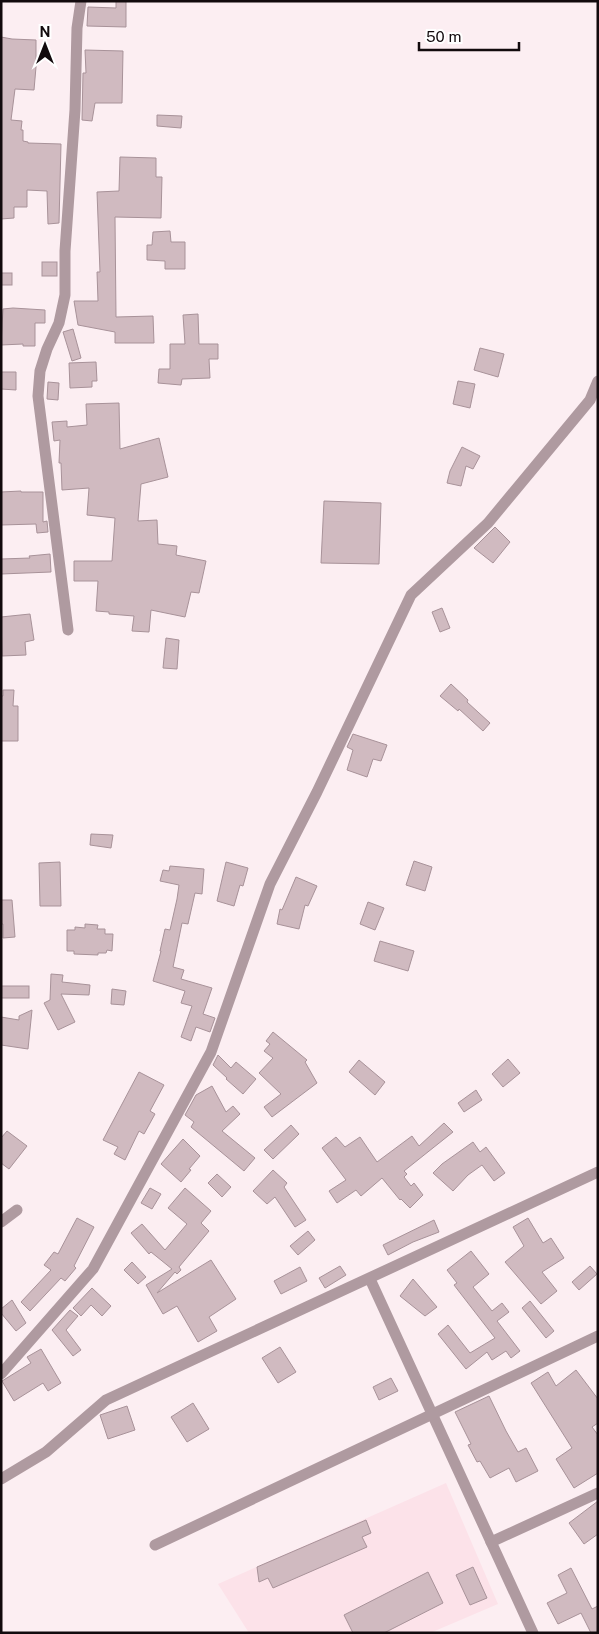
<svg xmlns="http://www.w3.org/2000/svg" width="599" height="1634" viewBox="0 0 599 1634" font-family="'Public Sans',sans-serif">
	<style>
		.built { fill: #fce2e9 }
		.building { fill: #d0bac0; stroke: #a89299 }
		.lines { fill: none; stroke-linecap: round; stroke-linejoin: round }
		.minor { stroke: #af9aa0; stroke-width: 11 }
	</style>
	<rect width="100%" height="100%" fill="#fceef2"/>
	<polygon class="built" points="446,1483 498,1604 430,1633 249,1633 218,1584"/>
	<g class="building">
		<polygon points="116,1 126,1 126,27 87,26 88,7 116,8"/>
		<polygon points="1,37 12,39 36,40 36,67 34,90 15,89 11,120 22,121 21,130 23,130 23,141 28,142 28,143 61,144 59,223 48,224 47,191 27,190 27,207 14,207 14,218 1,219"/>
		<polygon points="85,50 123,51 122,103 95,103 92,121 82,120 83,73 86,73"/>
		<polygon points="157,115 182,116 181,128 157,126"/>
		<polygon points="120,157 156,158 156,177 162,177 161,218 115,217 116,317 153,316 154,343 115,343 115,332 78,325 74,301 98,301 97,272 100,272 97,192 119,191"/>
		<polygon points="170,231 171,242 185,242 185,269 165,269 165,261 147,260 147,245 152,245 153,232"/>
		<rect x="42" y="262" width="15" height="14"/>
		<rect x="1" y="273" width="11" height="12"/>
		<polygon points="13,308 45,310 45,323 35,323 35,346 23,346 23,344 1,345 3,309"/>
		<polygon points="198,314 199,344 218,344 218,359 209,359 210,378 182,379 181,385 158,383 159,369 170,369 170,344 185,344 183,315"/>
		<polygon points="73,329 81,358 72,361 63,332"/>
		<polygon points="480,348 504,354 498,377 474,370"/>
		<polygon points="96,362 97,381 92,381 92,387 70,388 69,363"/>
		<polygon points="1,372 16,372 16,390 1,389"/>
		<polygon points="458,381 475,384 470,408 453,404"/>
		<polygon points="48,382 59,383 58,400 47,399"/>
		<polygon points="119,403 120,449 159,438 168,477 141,484 138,521 157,520 158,544 177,546 176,555 206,561 199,593 191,592 185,617 151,610 149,632 132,631 134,616 109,614 109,612 96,611 98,581 74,581 74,561 112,561 115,518 87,515 89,488 62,490 61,463 59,463 60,440 54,441 52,422 67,421 67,427 87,425 86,404"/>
		<polygon points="462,447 480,456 473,469 466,466 461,486 447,483 450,471"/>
		<polygon points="21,491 21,492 43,492 43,522 47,521 48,532 37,533 36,524 1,525 1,492"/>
		<polygon points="324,501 381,503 379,564 321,563"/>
		<polygon points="495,527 510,542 493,563 474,548"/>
		<polygon points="50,554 51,572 1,574 1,559 30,558 29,556"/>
		<polygon points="442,608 450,628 440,632 432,612"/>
		<polygon points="30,614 34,640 25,642 26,655 2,656 1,617"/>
		<polygon points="166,638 179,640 177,669 163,668"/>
		<polygon points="451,684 468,700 467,702 490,723 483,731 459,709 458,711 440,696"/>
		<polygon points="3,690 14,690 13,706 18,706 18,741 1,741 1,696 3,696"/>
		<polygon points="353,734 387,745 381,761 373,759 367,777 347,770 353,750 347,747"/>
		<polygon points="91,834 113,835 111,848 90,845"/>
		<polygon points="414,861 432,867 425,891 406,885"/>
		<polygon points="60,862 61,906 40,906 39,863"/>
		<polygon points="226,862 248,868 243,886 240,885 234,906 217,901"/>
		<polygon points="170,866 204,869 202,894 195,893 188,924 182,923 173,967 184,970 181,979 212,988 203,1014 215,1018 210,1032 196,1027 191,1041 181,1037 192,1006 181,1003 185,991 153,981 161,951 160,951 165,929 170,930 177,899 179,885 160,881 163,870 169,871"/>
		<polygon points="296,877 317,886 308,906 305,905 299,929 277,924 280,909 282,910"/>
		<polygon points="1,900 12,900 15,937 3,938 3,924 1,924"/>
		<polygon points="368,902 384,908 375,930 360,924"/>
		<polygon points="85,924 98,925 97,929 105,929 105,934 113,934 112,951 107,950 106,953 98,953 98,955 74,954 74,951 67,951 67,930 75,930 75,927 85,928"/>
		<polygon points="380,941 414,951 408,971 374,961"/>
		<polygon points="51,974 63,975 62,982 90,985 89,995 61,994 75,1022 58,1030 44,1003 50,1000"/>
		<rect x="1" y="986" width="28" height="12"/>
		<polygon points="112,989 126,991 124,1005 111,1004"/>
		<polygon points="32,1010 28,1049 1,1045 1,1017 19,1020 19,1016"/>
		<polygon points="273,1032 307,1060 305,1062 317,1083 272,1117 264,1107 281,1094 259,1073 273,1058 264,1051 270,1044 266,1041"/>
		<polygon points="218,1055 231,1068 236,1062 256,1079 243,1094 226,1079 227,1078 213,1065"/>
		<polygon points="508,1059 520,1073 503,1087 492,1074"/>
		<polygon points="359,1060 385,1082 375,1095 349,1072"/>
		<polygon points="139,1072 164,1085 150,1111 155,1114 144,1134 139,1131 125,1160 114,1154 118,1147 103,1140"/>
		<polygon points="212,1086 226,1112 233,1106 240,1114 222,1131 255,1158 244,1171 191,1127 194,1122 185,1115 196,1095"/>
		<polygon points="476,1090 482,1100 464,1112 458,1103"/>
		<polygon points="444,1123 453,1132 404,1171 407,1174 404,1177 411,1186 414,1183 423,1195 410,1208 401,1199 400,1200 382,1178 361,1196 356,1190 337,1203 329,1191 346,1180 322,1148 336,1137 345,1147 360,1137 377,1162 412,1136 419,1146"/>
		<polygon points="291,1125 299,1134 273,1159 264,1150"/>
		<polygon points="7,1131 27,1146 9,1169 1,1163 1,1138"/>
		<polygon points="183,1139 200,1156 189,1169 191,1170 181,1182 161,1164"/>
		<polygon points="473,1142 480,1152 486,1147 505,1173 494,1181 482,1165 468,1175 453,1191 433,1173 442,1164"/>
		<polygon points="273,1170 287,1183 284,1187 306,1220 295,1227 275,1197 267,1204 253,1191"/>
		<polygon points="217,1174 231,1187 222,1197 208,1183"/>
		<polygon points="150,1188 161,1194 152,1209 141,1203"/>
		<polygon points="185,1188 211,1211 201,1223 209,1231 179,1267 181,1270 177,1274 175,1272 157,1293 211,1260 236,1299 209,1317 217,1331 198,1342 177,1306 163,1314 146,1285 172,1269 151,1252 149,1254 131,1233 142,1224 165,1250 187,1224 168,1208"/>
		<polygon points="77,1218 94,1227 74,1266 76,1268 65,1281 61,1278 30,1311 21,1302 51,1270 44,1265 54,1252 58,1254"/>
		<polygon points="528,1218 543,1243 551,1238 564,1258 542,1272 557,1291 541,1304 505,1262 524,1246 513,1227"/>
		<polygon points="434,1220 439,1232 413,1242 388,1255 383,1245"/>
		<polygon points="308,1231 315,1240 298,1255 290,1246"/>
		<polygon points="471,1251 489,1274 473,1287 492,1311 502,1303 509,1312 497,1321 520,1351 511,1358 506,1351 492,1360 487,1352 466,1369 438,1334 448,1325 470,1353 495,1338 454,1285 457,1283 447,1270"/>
		<polygon points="132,1262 146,1277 138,1284 124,1270"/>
		<polygon points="340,1266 346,1275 325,1288 319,1278"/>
		<polygon points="590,1266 597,1274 579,1290 572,1282"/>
		<polygon points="300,1267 307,1281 281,1294 274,1281"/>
		<polygon points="413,1279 437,1307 425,1316 400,1296"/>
		<polygon points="92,1288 111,1306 102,1316 91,1305 81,1316 73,1308"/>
		<polygon points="12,1300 26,1323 16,1331 1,1313 1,1309"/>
		<polygon points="530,1301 554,1331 546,1338 522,1308"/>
		<polygon points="70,1310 78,1316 66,1330 81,1350 73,1356 52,1330"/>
		<polygon points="280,1347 296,1372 278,1383 262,1358"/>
		<polygon points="41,1349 61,1383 48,1391 43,1383 14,1401 2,1381 31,1363 27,1357"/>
		<polygon points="576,1370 598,1399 598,1423 592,1427 598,1435 598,1473 574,1488 556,1459 572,1448 531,1383 548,1372 556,1386"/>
		<polygon points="391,1378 398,1391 379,1400 373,1387"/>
		<polygon points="489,1396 506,1431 518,1452 526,1448 538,1471 516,1482 509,1468 490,1478 480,1461 477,1462 468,1445 471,1444 455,1412"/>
		<polygon points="193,1403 209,1429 187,1442 171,1417"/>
		<polygon points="127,1406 135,1430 108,1439 100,1415"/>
		<polygon points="598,1501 598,1534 584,1544 569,1523"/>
		<polygon points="366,1520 371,1533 362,1537 367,1547 273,1588 268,1578 259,1582 257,1567"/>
		<polygon points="473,1567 487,1598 470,1605 456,1575"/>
		<polygon points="571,1568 592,1609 598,1606 598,1633 591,1633 581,1613 558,1624 547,1603 567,1593 558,1575"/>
		<polygon points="428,1572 443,1603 384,1633 353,1633 344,1615"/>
	</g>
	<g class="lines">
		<g class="minor">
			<polyline points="68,630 38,396 40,371 47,349 59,323 65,295 65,251 75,110 77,28 81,1"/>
			<polyline points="1,1222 17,1210"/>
			<polyline points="370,1279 533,1633"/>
			<polyline points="1,1374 93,1269 211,1052 270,884 317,792 411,595 488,523 590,400 598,381"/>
			<polyline points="1,1479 46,1452 106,1400 598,1172"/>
			<polyline points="491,1542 598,1493"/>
			<polyline points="155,1545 598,1336"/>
		</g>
	</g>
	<rect width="599" height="1634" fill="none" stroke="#120a0d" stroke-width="5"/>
	<g transform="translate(45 45)" stroke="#ffffff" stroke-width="4" paint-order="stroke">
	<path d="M0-4L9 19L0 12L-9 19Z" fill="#120a0d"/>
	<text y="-8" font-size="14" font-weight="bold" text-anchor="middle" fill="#120a0d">N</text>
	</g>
	<path d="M419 42v8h100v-8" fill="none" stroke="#120a0d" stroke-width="2.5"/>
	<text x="426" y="42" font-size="15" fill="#120a0d" stroke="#ffffff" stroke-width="4" paint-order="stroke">50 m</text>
</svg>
